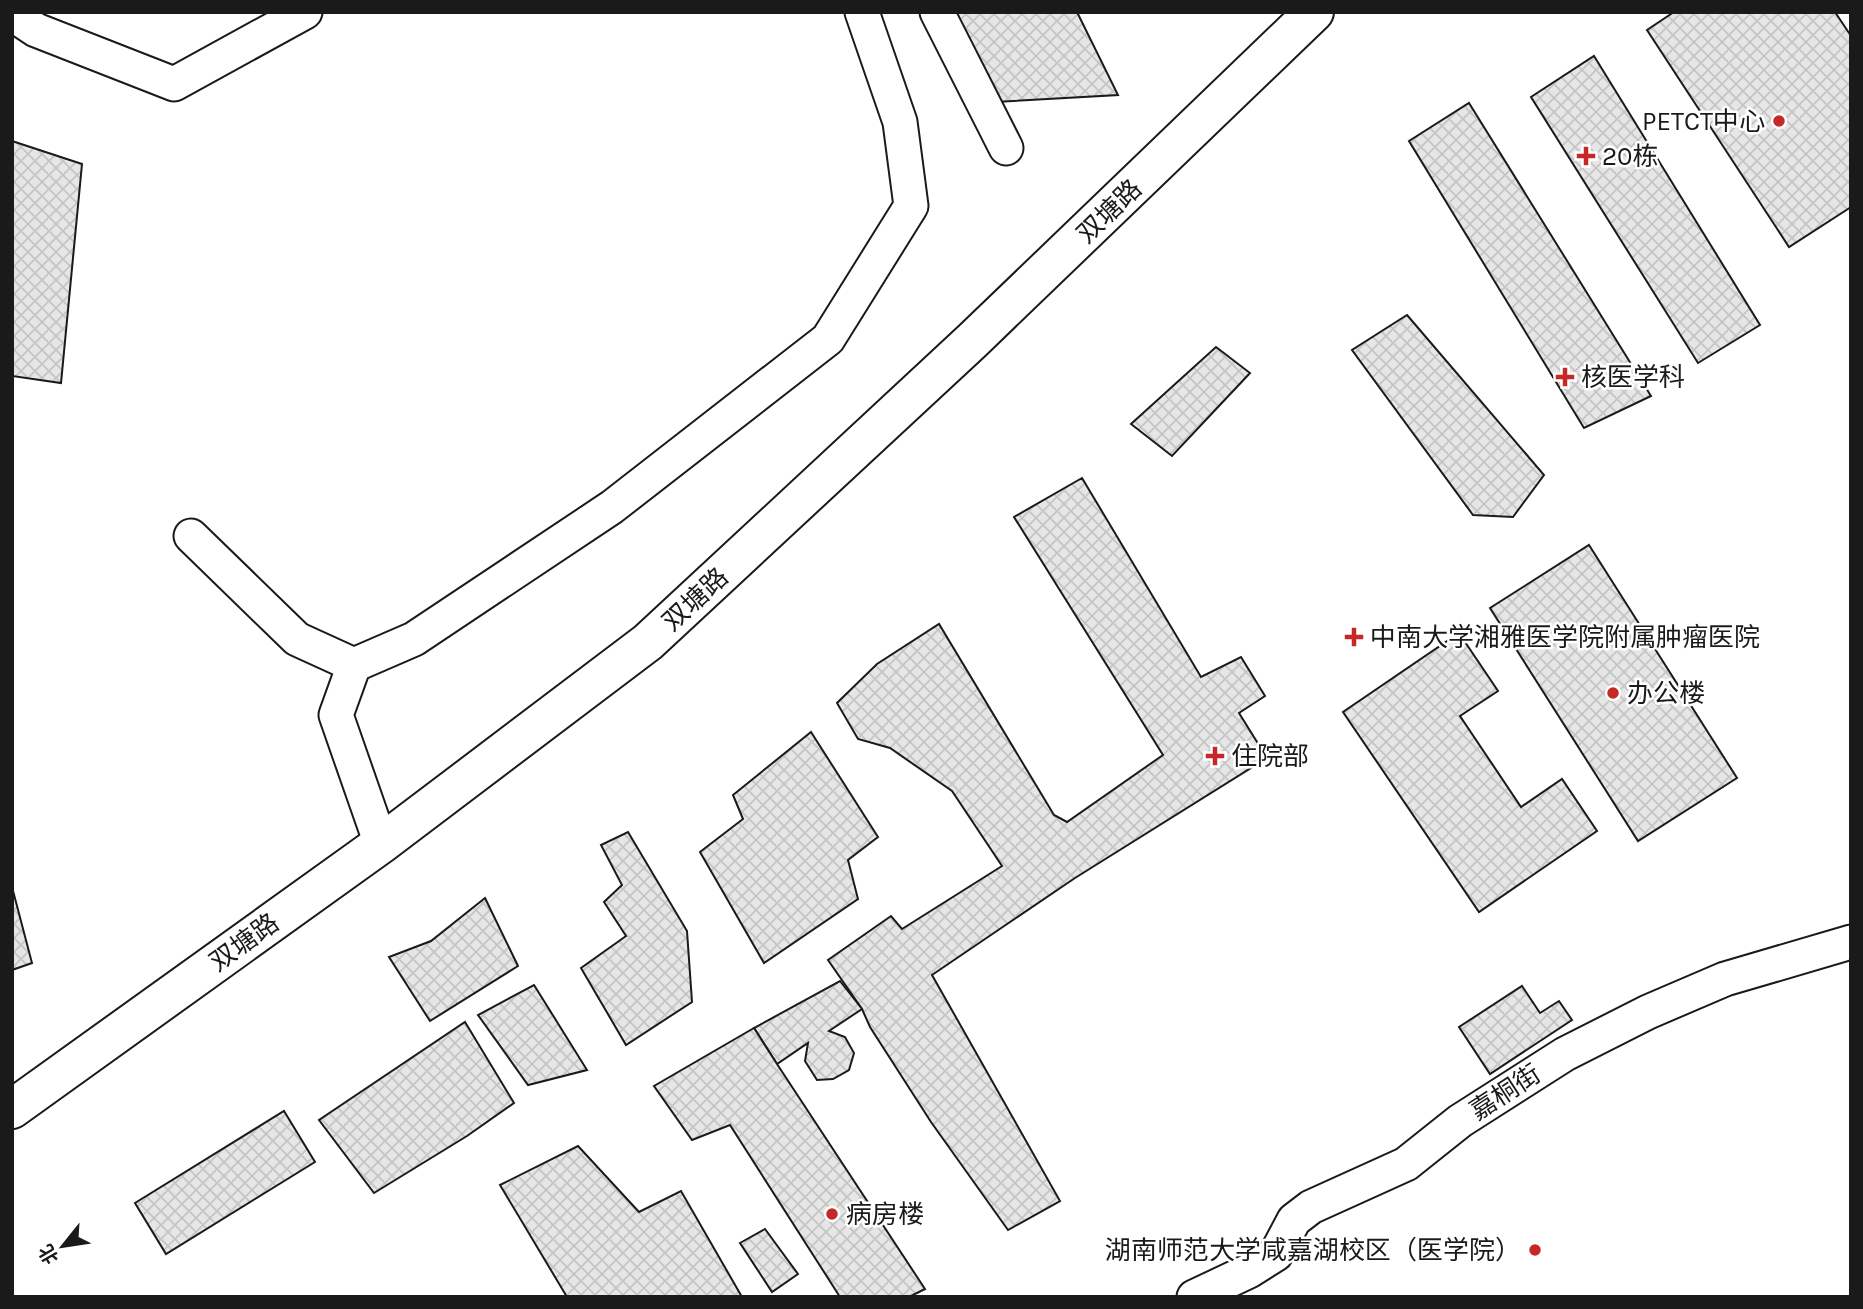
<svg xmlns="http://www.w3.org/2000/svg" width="1863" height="1309" viewBox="0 0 1863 1309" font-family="Karla,'Noto Sans SC',sans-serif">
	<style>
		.building { fill: url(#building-cross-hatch); stroke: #1a1a1a; stroke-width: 2 }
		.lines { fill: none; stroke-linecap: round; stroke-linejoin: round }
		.street-casing { stroke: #1a1a1a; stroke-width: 37 }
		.secondary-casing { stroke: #1a1a1a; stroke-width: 42 }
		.street { stroke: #fff; stroke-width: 33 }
		.secondary { stroke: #fff; stroke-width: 38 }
		.poi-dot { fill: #c62828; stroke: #fff; stroke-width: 2.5 }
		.labels { text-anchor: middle; stroke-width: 5; stroke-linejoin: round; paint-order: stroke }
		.poi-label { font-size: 26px; fill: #1a1a1a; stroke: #fff; text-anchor: start }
		.street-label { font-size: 26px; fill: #1a1a1a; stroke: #fff }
	</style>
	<defs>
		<pattern id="building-cross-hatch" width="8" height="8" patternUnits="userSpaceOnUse" patternTransform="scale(1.75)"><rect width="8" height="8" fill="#e6e6e6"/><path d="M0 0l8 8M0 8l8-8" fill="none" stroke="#c5c5c5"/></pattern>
	</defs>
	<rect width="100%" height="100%" fill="#fff"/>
	<g class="building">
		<polygon points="947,12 1077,12 1118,95 995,102"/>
		<polygon points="1674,12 1835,12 1851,36 1851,207 1789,247 1647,30"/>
		<polygon points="1594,56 1760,325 1698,363 1531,97"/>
		<polygon points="1469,103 1651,396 1584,428 1409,141"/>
		<polygon points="12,141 82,164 61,383 12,376"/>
		<polygon points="1407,315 1544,475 1513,517 1473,515 1352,350"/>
		<polygon points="1216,347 1250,373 1172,456 1131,424"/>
		<polygon points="1082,478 1201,677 1241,657 1265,696 1239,713 1267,758 1075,878 932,975 1060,1201 1008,1230 931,1122 870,1027 862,1009 828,960 891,916 902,929 1002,866 952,791 890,748 858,739 837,703 877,664 939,624 1054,815 1067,822 1163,755 1014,517"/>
		<polygon points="1589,545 1737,778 1638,841 1490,608"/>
		<polygon points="1459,633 1498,691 1460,716 1521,807 1562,779 1597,831 1479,912 1343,712"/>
		<polygon points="811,732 878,837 848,860 858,899 764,963 700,852 743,819 733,795"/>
		<polygon points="628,832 687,931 692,1002 626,1045 581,968 626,936 604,902 622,885 601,845"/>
		<polygon points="12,887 32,963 12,970"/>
		<polygon points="485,898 518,966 430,1021 389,957 431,941"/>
		<polygon points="840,981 862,1009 829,1031 845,1037 854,1053 849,1070 833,1079 817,1080 805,1061 808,1043 777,1064 754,1028"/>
		<polygon points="534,985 587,1070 528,1085 478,1015"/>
		<polygon points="1522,986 1540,1013 1559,1001 1572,1020 1490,1074 1459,1027"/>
		<polygon points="465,1022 514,1103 467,1136 374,1193 319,1120"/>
		<polygon points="754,1028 777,1064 925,1289 909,1297 840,1297 730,1125 692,1140 654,1086"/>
		<polygon points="284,1111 315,1162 166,1254 135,1203"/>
		<polygon points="578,1146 639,1212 681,1191 742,1297 567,1297 500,1185"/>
		<polygon points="765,1229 798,1274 772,1292 740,1243"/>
	</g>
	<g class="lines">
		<g class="street-casing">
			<g id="street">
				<polyline points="937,12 1006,148"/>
				<polyline points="12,14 36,30 174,84 305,12"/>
				<polyline points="191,536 297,639 354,665"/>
				<polyline points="381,844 336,715 354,665 414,639 612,507 828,339 911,206 900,122 862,12"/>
				<polyline points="1194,1297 1249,1271 1276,1254 1294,1220 1311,1207 1406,1164 1460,1121 1565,1054 1648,1012 1725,979 1851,942"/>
			</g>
		</g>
		<g class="secondary-casing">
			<polyline id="secondary" points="12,1109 381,844 648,642 972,341 1314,12"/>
		</g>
		<use href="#street" class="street"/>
		<use href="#secondary" class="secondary"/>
	</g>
	<g class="poi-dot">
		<circle cx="1779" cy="121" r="7"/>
		<path d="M1582.5 145.5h7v7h7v7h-7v7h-7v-7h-7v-7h7z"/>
		<path d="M1561.5 366.5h7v7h7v7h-7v7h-7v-7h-7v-7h7z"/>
		<path d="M1350.5 626.5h7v7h7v7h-7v7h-7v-7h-7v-7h7z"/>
		<circle cx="1613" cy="693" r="7"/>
		<path d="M1211.5 745.5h7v7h7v7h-7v7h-7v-7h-7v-7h7z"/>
		<circle cx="832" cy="1214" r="7"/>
		<circle cx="1535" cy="1250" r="7"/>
	</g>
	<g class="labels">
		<g class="poi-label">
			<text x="1765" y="130" text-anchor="end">PETCT中心</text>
			<text x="1602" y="165">20栋</text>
			<text x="1581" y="386">核医学科</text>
			<text x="1370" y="646">中南大学湘雅医学院附属肿瘤医院</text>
			<text x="1627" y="702">办公楼</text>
			<text x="1231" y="765">住院部</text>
			<text x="846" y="1223">病房楼</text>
			<text x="1521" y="1259" text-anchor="end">湖南师范大学咸嘉湖校区（医学院）</text>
		</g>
		<g class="street-label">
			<text transform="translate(1109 211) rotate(-44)" y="9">双塘路</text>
			<text transform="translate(695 599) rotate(-43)" y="9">双塘路</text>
			<text transform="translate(244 942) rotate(-36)" y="9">双塘路</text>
			<text transform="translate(1505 1092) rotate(-33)" y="9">嘉桐街</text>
		</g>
	</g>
	<rect width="1863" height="1309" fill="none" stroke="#1a1a1a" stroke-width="28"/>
	<g transform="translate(63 1246) rotate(240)" stroke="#ffffff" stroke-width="5" paint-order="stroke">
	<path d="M0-5L12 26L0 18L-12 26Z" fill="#1a1a1a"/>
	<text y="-10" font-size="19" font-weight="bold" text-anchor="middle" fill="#1a1a1a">北</text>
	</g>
</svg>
